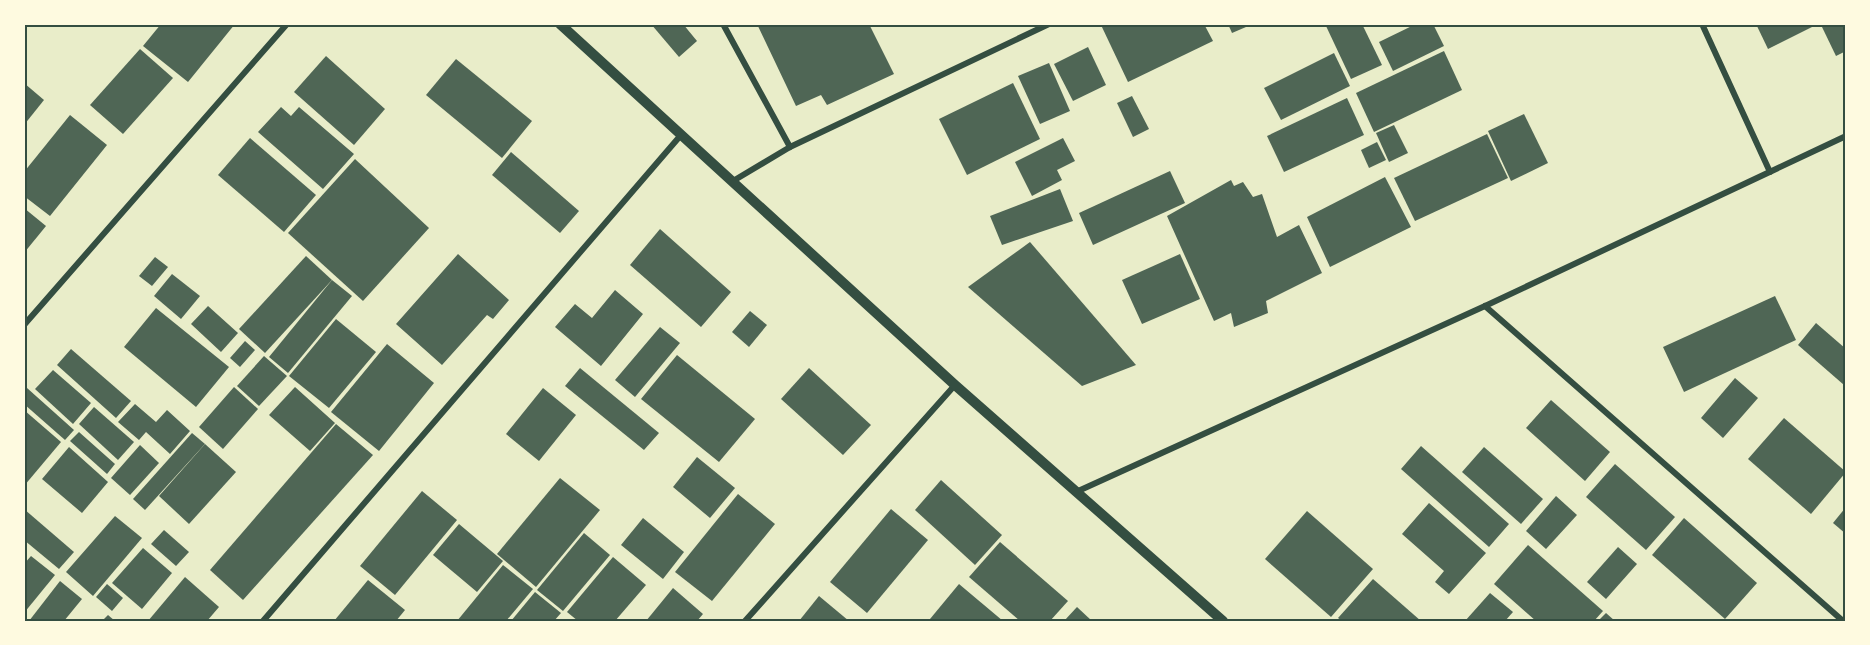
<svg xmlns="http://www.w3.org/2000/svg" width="1870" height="645" viewBox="0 0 1870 645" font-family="'Titillium Web',sans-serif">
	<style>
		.building { fill: #4f6655 }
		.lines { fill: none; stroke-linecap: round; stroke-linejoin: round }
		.minor { stroke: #344e41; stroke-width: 6 }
		.tertiary { stroke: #344e41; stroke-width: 10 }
		.neatline { fill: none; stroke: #344e41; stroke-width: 2 }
	</style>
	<rect width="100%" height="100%" fill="#e9edc9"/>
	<g class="building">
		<polygon points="161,24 235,24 188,82 143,46"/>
		<polygon points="651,24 683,24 697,41 679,57"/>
		<polygon points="757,24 832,24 834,27 841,24 869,24 894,74 827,105 821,95 796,106"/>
		<polygon points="1204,24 1213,41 1128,82 1101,25"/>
		<polygon points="1228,24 1253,24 1232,33"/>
		<polygon points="1330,24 1362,24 1382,65 1351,79 1326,26"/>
		<polygon points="1416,24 1433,24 1444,46 1393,71 1379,42"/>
		<polygon points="1756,24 1818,24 1768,49"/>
		<polygon points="1828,24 1846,24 1846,51 1836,56 1822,27"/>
		<polygon points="1088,47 1106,85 1073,101 1054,64"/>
		<polygon points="140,49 173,78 123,134 90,105"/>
		<polygon points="1444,51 1462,90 1374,132 1356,93"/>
		<polygon points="1334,53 1350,86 1281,120 1264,88"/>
		<polygon points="326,56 385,109 354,145 294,92"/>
		<polygon points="456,59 532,121 502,158 426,95"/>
		<polygon points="1049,63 1070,111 1040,124 1018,76"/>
		<polygon points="24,83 44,100 24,125"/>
		<polygon points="1013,83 1040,139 967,175 939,119"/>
		<polygon points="1132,96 1149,129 1133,137 1117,103"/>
		<polygon points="1347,98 1364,135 1284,172 1267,136"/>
		<polygon points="281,107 291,116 299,107 354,154 323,189 258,132"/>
		<polygon points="1524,114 1548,163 1511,181 1488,131"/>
		<polygon points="70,115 107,145 50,216 24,196 24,172"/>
		<polygon points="1394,125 1408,153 1389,162 1376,133"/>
		<polygon points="1487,134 1508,178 1415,221 1394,178"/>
		<polygon points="250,138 316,195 284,232 218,175"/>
		<polygon points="1063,138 1075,161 1057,170 1062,180 1032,196 1015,162"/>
		<polygon points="1377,142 1386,160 1369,168 1361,150"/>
		<polygon points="511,152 579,211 560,233 492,175"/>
		<polygon points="355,159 429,228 363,301 288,233"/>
		<polygon points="1170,171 1185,203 1093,245 1079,213"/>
		<polygon points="1385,177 1411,227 1330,267 1307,217"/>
		<polygon points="1231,180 1234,186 1243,182 1253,197 1262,194 1277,237 1299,225 1322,273 1266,301 1268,313 1234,327 1231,313 1214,321 1167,216"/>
		<polygon points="1060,189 1073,221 1002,245 990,216"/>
		<polygon points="24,208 46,226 24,253"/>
		<polygon points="660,229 731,292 701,327 630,265"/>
		<polygon points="1030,242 1136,365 1082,386 968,287"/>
		<polygon points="458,254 509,300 493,319 487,315 442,365 396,324"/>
		<polygon points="1180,254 1200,299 1142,324 1122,280"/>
		<polygon points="306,256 332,280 265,353 239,329"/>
		<polygon points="155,257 168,267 152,286 139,276"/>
		<polygon points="172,274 200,296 181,319 154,296"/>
		<polygon points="332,280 352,296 288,373 269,357"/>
		<polygon points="615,290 643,314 601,366 555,327 575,304 592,318"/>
		<polygon points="1775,296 1796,340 1684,392 1663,347"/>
		<polygon points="208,306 238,333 221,352 191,324"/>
		<polygon points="156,308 229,367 196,407 124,347"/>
		<polygon points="750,311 767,325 749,347 732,332"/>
		<polygon points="336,319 376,352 329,408 289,376"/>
		<polygon points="1816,323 1846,349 1844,385 1798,345"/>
		<polygon points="660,327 680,343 635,397 615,380"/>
		<polygon points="245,341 255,350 240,367 230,358"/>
		<polygon points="387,344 434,383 379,451 331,412"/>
		<polygon points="71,349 131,401 116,418 57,365"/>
		<polygon points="677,355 755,419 719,462 641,399"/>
		<polygon points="264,356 287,376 259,406 237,386"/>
		<polygon points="580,368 659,433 644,450 565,386"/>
		<polygon points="809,368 871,425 843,455 781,399"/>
		<polygon points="53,370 91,403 73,424 35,389"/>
		<polygon points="1735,378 1758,398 1723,438 1701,418"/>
		<polygon points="234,387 258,409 223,449 199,427"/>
		<polygon points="295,387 335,423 310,451 269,415"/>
		<polygon points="27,388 74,430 65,440 24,404"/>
		<polygon points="543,388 576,415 539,461 506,434"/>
		<polygon points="1551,400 1610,452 1585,481 1526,428"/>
		<polygon points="135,404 156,422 167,410 190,431 170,454 146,432 139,440 118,422"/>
		<polygon points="94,407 134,442 118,460 79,424"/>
		<polygon points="24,410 61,442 24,486"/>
		<polygon points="1784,418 1846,472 1811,514 1748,459"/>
		<polygon points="336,424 373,455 243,600 210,570"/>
		<polygon points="79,432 115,464 107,474 70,441"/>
		<polygon points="192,433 205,444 145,510 133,499"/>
		<polygon points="205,444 236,472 189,524 159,496"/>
		<polygon points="140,445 159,463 130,495 111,478"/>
		<polygon points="1421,446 1509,524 1489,547 1401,469"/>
		<polygon points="69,447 108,482 82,513 42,479"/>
		<polygon points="1484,447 1543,499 1521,524 1462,472"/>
		<polygon points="697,457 735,488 710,518 673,487"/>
		<polygon points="1615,464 1675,517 1646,550 1586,497"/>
		<polygon points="560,478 600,510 536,587 497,554"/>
		<polygon points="941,480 1002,535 975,565 915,510"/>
		<polygon points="422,491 457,520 395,595 360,566"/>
		<polygon points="738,494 775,524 712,601 675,572"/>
		<polygon points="1556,496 1577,515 1546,549 1526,531"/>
		<polygon points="1429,503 1486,553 1449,594 1435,582 1444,571 1402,534"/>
		<polygon points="1846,507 1846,534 1833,523"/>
		<polygon points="24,509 74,552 59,569 24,540"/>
		<polygon points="891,509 928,540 867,613 830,582"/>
		<polygon points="1307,511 1373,569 1331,617 1265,559"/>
		<polygon points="115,516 142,538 93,596 66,572"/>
		<polygon points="643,518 684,552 663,579 621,545"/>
		<polygon points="1684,518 1757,583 1725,619 1652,555"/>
		<polygon points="459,524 503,561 477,592 433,555"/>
		<polygon points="164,530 189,552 176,566 151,544"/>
		<polygon points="584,533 610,555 563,611 537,590"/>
		<polygon points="1000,542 1068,601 1050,621 1020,621 969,577"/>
		<polygon points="1528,545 1603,611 1594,621 1536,621 1494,584"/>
		<polygon points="1618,547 1637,564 1606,599 1587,582"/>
		<polygon points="143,548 172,573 142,609 112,583"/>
		<polygon points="31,556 55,575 24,613 24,564"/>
		<polygon points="613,557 646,585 615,621 578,621 567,612"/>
		<polygon points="503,565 533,589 506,621 457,621"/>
		<polygon points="185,577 219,607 207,621 148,621"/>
		<polygon points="1373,579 1421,621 1342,621 1338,618"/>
		<polygon points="368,580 405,610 396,621 334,621"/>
		<polygon points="60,581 82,599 64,621 29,621"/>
		<polygon points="107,584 123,598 112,611 96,597"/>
		<polygon points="959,584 1003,621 933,621 930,619"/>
		<polygon points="673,588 703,614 697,621 646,621"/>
		<polygon points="535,592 561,613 554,621 511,621"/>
		<polygon points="1490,593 1513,612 1505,621 1465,621"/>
		<polygon points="819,596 849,621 799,621"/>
		<polygon points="1077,607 1092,621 1064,621"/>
		<polygon points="1606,613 1615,621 1598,621"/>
		<polygon points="108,615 115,621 102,621"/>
	</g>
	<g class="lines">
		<g class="minor">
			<polyline points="723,24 790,147"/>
			<polyline points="1702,24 1770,172"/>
			<polyline points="733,181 790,147 1049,24"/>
			<polyline points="1485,306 1843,621"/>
			<polyline points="24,325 287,24"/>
			<polyline points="1076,492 1485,306 1846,136"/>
			<polyline points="263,621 681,135"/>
			<polyline points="745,621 955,385"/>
		</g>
		<polyline class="tertiary" points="560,24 955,385 1223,621"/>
	</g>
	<rect width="1870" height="645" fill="none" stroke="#fefae0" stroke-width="51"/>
	<rect x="26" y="26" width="1818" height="594" class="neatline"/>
</svg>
